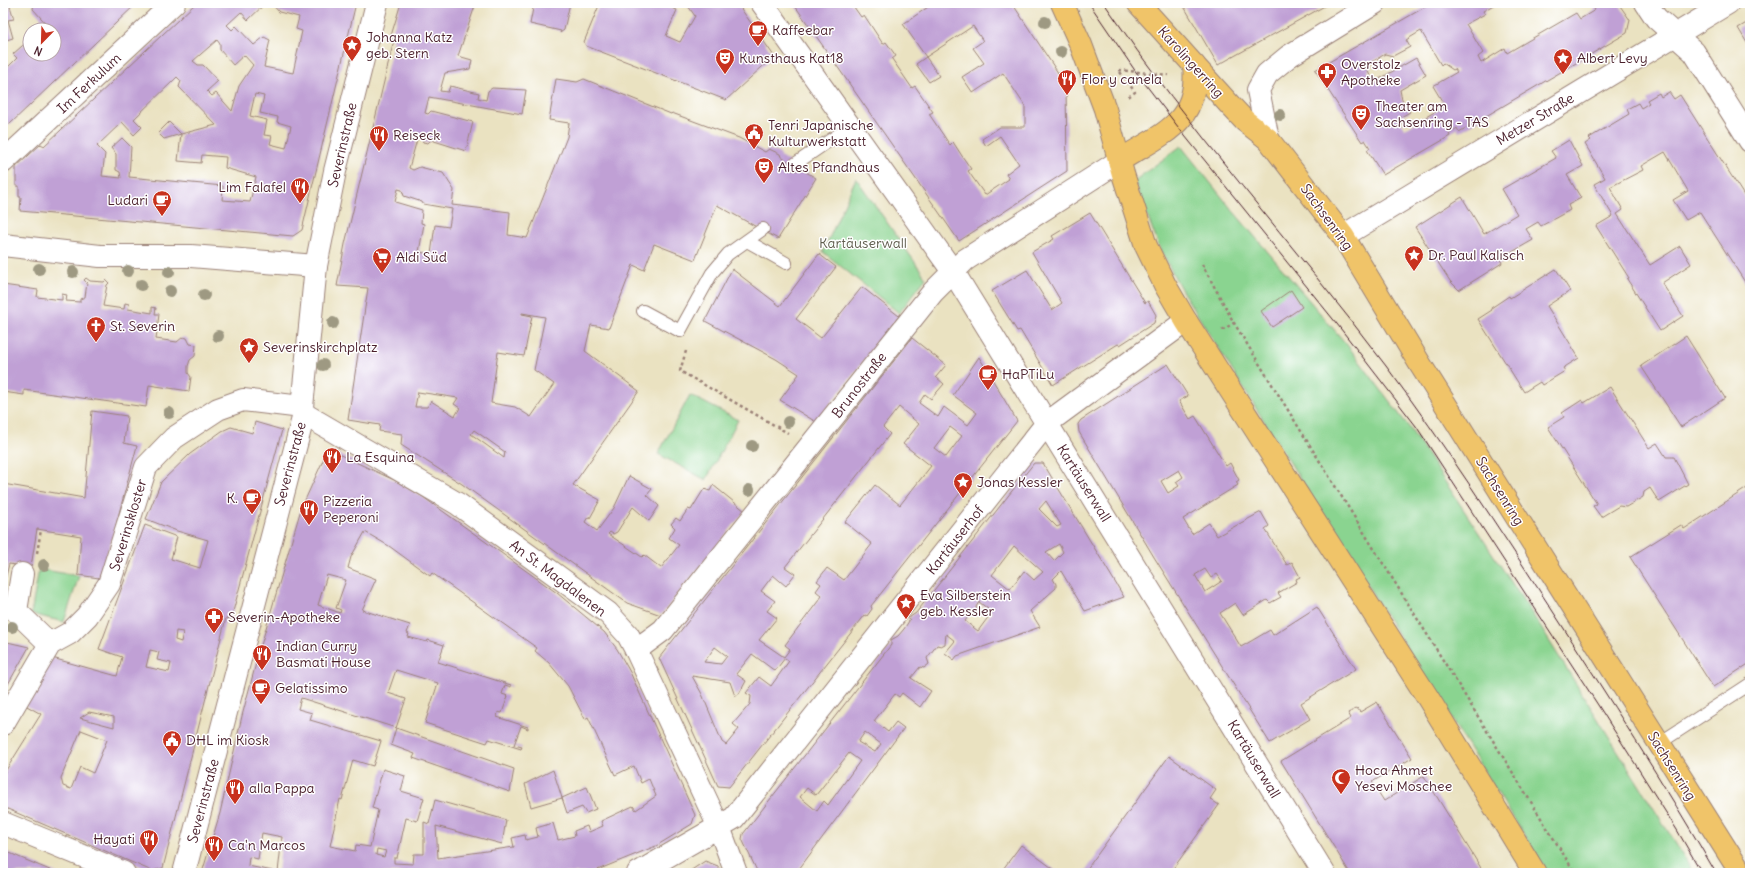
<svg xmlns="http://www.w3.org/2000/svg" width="1753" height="876" viewBox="0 0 1753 876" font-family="Delius,sans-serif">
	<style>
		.green { fill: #8ad490; stroke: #6a7a5e }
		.building { fill: #c0a0d5; fill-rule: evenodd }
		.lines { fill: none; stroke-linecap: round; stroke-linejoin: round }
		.lane-casing { stroke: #9a8076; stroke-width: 14 }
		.street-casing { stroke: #9a8076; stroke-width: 24 }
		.primary-casing { stroke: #9a8076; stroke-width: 24 }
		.path { stroke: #9a8076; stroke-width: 2.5; stroke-dasharray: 3 3; stroke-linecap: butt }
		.lane { stroke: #fff; stroke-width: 12 }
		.street { stroke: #fff; stroke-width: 22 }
		.primary { stroke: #f0c469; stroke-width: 22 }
		.tram { stroke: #4a1f2b; stroke-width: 1 }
		.tree { fill: #9e9982 }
		.labels { text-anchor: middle; stroke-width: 3; stroke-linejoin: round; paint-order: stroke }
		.poi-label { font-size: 14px; fill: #4a1f2b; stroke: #fff; text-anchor: start }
		.street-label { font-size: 14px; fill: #4a1f2b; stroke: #fff }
		.park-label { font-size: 14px; fill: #605e4e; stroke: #fff }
	</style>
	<rect width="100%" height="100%" fill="#fff"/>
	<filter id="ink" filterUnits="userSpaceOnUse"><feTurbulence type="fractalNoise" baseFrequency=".025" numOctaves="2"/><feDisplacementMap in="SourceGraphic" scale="8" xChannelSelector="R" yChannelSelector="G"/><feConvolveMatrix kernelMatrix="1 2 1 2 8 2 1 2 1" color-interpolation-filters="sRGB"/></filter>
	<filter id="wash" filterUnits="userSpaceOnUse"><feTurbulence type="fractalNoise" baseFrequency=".012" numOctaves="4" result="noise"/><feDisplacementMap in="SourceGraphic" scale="16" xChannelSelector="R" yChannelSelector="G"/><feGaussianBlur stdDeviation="0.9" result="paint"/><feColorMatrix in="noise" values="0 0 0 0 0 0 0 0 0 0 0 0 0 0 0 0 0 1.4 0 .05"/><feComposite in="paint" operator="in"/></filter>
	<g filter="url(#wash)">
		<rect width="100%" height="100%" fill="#eae2c1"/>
		<g class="green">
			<polygon points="1181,146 1233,211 1348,346 1409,427 1533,615 1694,873 1548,873 1181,289 1160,249 1134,181"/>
			<polygon points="856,178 926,278 899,313 823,252"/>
			<polygon points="690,395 738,420 706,480 658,454"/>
			<polygon points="39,569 79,576 64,622 31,614"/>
		</g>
		<g id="blocks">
			<g class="building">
				<polygon points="3,3 9,3 14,19 8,20 13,38 3,41"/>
				<polygon points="34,3 137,3 10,124 3,122 3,70 4,71 17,58 13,54 30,39 30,54 54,54 54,30 48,30 50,28 33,9"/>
				<path d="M196,3H266L248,20L241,12L227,25L232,30L236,26L254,45L264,37L270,40L264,67L293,73L302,31L296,29L299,17L279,12L271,3H356L302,230L293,236L20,211L21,197H19V186H16V167L41,144L44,146ZM217,40L220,44V50L233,65L244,55L253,65L239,86L232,111L216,93L212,96L207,91L218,81L203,65H198L193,61ZM177,77L181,81L179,87L216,125L181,134L178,161L201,163L202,155L226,157L225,168L256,177L250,202L222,200L223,186L129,177L131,147L122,138L111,148L116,154V170L120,172L121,178L102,176L105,154L97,146L122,122L134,135L142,127L134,119ZM255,94L264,96L260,113L278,117L277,122L291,126L286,148L270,144L272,136L264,135L267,120L250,116Z"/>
				<path d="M401,3H476L458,56L472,60L470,69L445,73L440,91L448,92L450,86L479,93L478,98L486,100L488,91L492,88L526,90L522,114L429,97L425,113L428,114L431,111L473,122L466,151L431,140L428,143L423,142L421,137L418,136L409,168L413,170L420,167L443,173L454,190L452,205L510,212L508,235L527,238L567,137L569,123L549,120L556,79L577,82L584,79L671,114L672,113L739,138L765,152L769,149L780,154L781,157L816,178L778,239L717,205L695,260L654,244L644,270L633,265L609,328L591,325L585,351L639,391L573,485L600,500L590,518L588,517L585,522L597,531L614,508L629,476L652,489L647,495L659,506L649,521L633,507L617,532L613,534L610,532L608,534L642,557L644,555L661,568L679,545L669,538L675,528L671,524L676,518L680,521L688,509L691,510L704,489L710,491L713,485L745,511L661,615L627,603L462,484L401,445L402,434L379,431L380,425L348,420L368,288L337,286L345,244L394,40L390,39ZM398,189L402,190L404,196L422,202L423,204L452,209L449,227L435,225L431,254L419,252L424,224L421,223L422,210L395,202ZM522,313L545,317L534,370L554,384L531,417L515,407L491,403L498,352L524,356L532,316L522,314ZM418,392L458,398L454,404L460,408L455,416L431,401L427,407H415ZM474,430L505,452L504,458L471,434Z"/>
				<polygon points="534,3 570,3 564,30 560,33 561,31 530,24"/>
				<polygon points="600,3 661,3 677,10 666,36 680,42 695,16 686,3 737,3 774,56 726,100 586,46 584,42"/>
				<polygon points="793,3 851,3 861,17 864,15 883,44 886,42 896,56 892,59 912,88 915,86 933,112 929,114 950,145 953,142 962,156 971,169 968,171 985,195 1009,179 1006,174 1019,164 1000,136 986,146 982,139 1000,127 1025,127 1025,106 1003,73 973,93 962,77 984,63 973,48 983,41 973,26 926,57 939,76 929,82 916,64 926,57 903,24 934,3 1012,3 1066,85 1067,171 959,241"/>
				<polygon points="1182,3 1330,3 1218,65"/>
				<path d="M1432,3H1497L1483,11L1485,14L1466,24L1483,53L1478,57L1481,63L1505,48L1507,53L1576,13L1580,19L1595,10L1591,3H1618L1630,20L1627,33L1459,132L1457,128L1449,134L1450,136L1383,175L1367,150L1370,148L1365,140L1362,142L1315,70ZM1421,31L1441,65L1443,63L1453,70L1455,69L1457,72L1433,86L1445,106L1405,129L1399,118L1410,112L1402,100L1400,90L1426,75L1416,58L1374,82L1368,72L1372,62L1385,54L1393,56L1410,47L1406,40Z"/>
				<polygon points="1750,21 1750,48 1738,28"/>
				<polygon points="1669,92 1674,99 1680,95 1750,205 1750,290 1700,212 1686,220 1673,200 1688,191 1665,152 1641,166 1643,170 1610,187 1623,210 1617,214 1650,265 1680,246 1691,264 1662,283 1683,316 1660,331 1627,279 1629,278 1596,226 1613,216 1594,184 1605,178 1585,144 1591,140 1589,138 1629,114 1627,109 1638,103 1641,108 1649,103 1647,100 1659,93 1661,97"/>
				<polygon points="169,122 181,134 164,139 158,133"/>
				<polygon points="1569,140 1583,166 1567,175 1581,198 1568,205 1570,210 1541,226 1538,222 1526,229 1533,240 1500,259 1502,263 1459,290 1450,281 1415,227 1462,197 1484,234 1517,214 1502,189 1556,158 1551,151"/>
				<polygon points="1090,213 1145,303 1148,301 1156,315 1154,323 1120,345 1118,344 1053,385 1020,330 1017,331 992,291 1027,270 1052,310 1062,303 1032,252 1054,239 1052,236"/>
				<polygon points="819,254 836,267 796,319 821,338 862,287 899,316 816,422 780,400 799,374 776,359 705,321 732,269 780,306"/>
				<polygon points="1556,269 1570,291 1547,306 1579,358 1563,368 1565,371 1542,385 1540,382 1524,392 1478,319 1492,310 1491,308 1509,296 1510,298"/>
				<polygon points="86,278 90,281 104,282 106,280 109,283 107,285 103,306 124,309 125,303 129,304 128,309 152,313 152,307 156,308 155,314 159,314 156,339 177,342 183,337 187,338 190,344 196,345 195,356 190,360 188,366 188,373 191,377 189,391 149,385 146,407 24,390 24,395 3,392 3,285 38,290 37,297 62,300 62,294 67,295 66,301 80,302 80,299 85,297 87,283 84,280"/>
				<polygon points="1291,290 1302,307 1272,327 1261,311"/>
				<polygon points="1686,336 1725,398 1681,427 1641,366"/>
				<path d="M912,338L946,365L936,377L944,384L931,399L925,394L919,403L938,417L944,407L968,425L977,413L953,395L979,357L1017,421L871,606L872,609L867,616L865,615L729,787L718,786L659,658ZM899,407L919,424L903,444L931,466L900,505L875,485L845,522L872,544L844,580L827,568L817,581L821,584L816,591L822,596L785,645L790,649L784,657L759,640L777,618L767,611L775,601L761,591L773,575L786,586L795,574L785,567L890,434L883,427ZM950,427L962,436L946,457L934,448ZM715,647L727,656L721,664L704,662ZM752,654L775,671L785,658L789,661L771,686L759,677L746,693L751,696L750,704L733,724L739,729L726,745L722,742L702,694L692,676L730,682L735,696L739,694L746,681L736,674Z"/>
				<path d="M1168,364L1188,396L1179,401L1190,419L1195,416L1226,466L1230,463L1239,480L1236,482L1238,485L1183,519L1192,534L1209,523L1217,536L1261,512L1269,526L1265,529L1287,565L1292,562L1300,577L1296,579L1297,582L1278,593L1281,597L1270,603L1267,600L1243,615L1235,603L1220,613L1241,647L1270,630L1273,635L1317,607L1356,669L1301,703L1310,719L1270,743L1154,557L1079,432L1078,424L1081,420ZM1179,470L1183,477L1176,482L1179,486L1168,493L1161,481ZM1205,569L1211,578L1217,574L1222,581L1205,592L1195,575Z"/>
				<polygon points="1610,387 1649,448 1657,443 1666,457 1674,457 1688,484 1659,502 1650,488 1644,492 1643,497 1626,507 1619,506 1601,517 1593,506 1597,504 1548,427 1564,417 1562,413 1582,400 1584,403"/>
				<polygon points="92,411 127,416 124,443 137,446 113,536 99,578 78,575 81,536 37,529 31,567 9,564 3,588 3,484 84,498"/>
				<path d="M255,422L282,430L231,619L226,618L163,868L152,871L3,807V775L41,714L25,705L52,658L117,676L122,657L99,649L145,525L177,537L171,559L200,568L208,540L177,531L146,519L161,482L190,454L222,431L231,427L252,433ZM176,631L183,632L181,642L175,640ZM150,650L159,652L157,660L171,663L169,672L146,667ZM89,712L114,717V727L80,718ZM81,730L107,740L93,773L80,767L71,789L63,786L61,778Z"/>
				<path d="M334,452L394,480L423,497L557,593L604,632L617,649L630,672L695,815L692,824L656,846L590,873H202L220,813L242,716L259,652L301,509L325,456ZM365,532L389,546L430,576L432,573L537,648L535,651L549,663L568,686L585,719L588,717L615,775L634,766L641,783L649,779L656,796L636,810L633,806L601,821L603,826L589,832L587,826L574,831L575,836L558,840L553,823L536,828L538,837L526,840L525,835L512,838L514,847L438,858L436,826L502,844L506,820L435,800L429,824L424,822V854H414L413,864L394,863V858H397L406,818L417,821L424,798L401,791L405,776L383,769L372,808L378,810L370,847L356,845L355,851L330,846L340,799L342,800L353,760L373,766L381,741L310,720L312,713L298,709L301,698L396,728L391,745L415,754L413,758L510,792L514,769L396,728L406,699L388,693L396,670L438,683L425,723L487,743L489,739L521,749L522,747L514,745L521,726L528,729V727L497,717L498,712L502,713L508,696L502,694L505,685L511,687V685L438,662L444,645L428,640L427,642L408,637L409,634L407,633L410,625L362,610L376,579L348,568L351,557ZM327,575L346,580L336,608L341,610L340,613L318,605ZM262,833L282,837L278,872L248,866L249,857L258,859ZM377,849L386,851L384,857L376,855Z"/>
				<path d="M1034,463H1043L1124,597L1085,611L1061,571L1053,579L1056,584V588L1030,611L1040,627L957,656L954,660L945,653L955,641L946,634L945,644L941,646L937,645L927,658L929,664L924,668L920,667L911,678L931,691L920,707L902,693L899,697L895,694L874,721L888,732L896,722L904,728L796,873H758L742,839L743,834L891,645V640L898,636L904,629L909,621L910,617L916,613ZM1046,501L1061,525L1057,527L1039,509ZM1059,544L1063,552L1054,561L1046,552ZM1014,546L1043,572L1034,580L1024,571L1010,589L992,575ZM979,602L992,612L978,631L965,621L971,613L974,614L977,610L976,607ZM865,732L881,744L875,752L858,742ZM849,753L860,761L828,805L824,801L817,811L800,797L807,788L816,795Z"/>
				<polygon points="1750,486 1750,663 1713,687 1630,557 1681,525 1684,529"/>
				<polygon points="3,641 29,647 3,693"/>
				<polygon points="1377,702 1412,758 1372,782 1384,801 1424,776 1481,868 1474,873 1350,873 1281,761 1351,718 1348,713 1357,708 1360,712"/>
				<polygon points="1169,756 1216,790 1210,799 1219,805 1170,873 1084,873"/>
				<polygon points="553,770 562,798 531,807 525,784"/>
				<polygon points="587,787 596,809 586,813 582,807 567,813 562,798"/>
				<polygon points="1021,845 1059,873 1000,873"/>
				<polygon points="3,850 21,858 57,873 3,873"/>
				<polygon points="705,861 718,866 721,873 687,873"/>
			</g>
		</g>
	</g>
	<g filter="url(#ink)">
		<use href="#blocks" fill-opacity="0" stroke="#9a8076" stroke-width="1"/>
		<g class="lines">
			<g class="lane-casing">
				<g id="lane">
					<polyline points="795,164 851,126"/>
					<polyline points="747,241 786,263"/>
					<polyline points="643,311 680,331 712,273 728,254 763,229"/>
					<polyline points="1658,744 1750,684"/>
				</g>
			</g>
			<g class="street-casing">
				<g id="street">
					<polyline points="762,3 954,273 1324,873"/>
					<polyline points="1646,3 1656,18 1694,52 1750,141"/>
					<polyline points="1268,139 1258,90 1267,74 1289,56 1375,3"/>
					<polyline points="3,162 174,3"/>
					<polyline points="1343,236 1728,3"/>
					<polyline points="3,245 100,256 191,256 316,266"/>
					<polyline points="304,414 458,504 608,613 628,635 636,650 719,827 736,873"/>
					<polyline points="22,574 16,611 50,644"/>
					<polyline points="636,650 663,630 933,292 965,260 1119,161"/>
					<polyline points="3,724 50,644 70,633 87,616 109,584 146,467 174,438 218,409 243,400 302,407"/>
					<polyline points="3,823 124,873"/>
					<polyline points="184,873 304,414 302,407 316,266 335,171 377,3"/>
					<polyline points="638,873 734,818 1047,423 1186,321"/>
				</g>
			</g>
			<g class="primary-casing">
				<g id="primary">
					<polyline points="1062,3 1081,45 1105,109 1123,174 1146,246 1165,285 1186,321 1428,698 1535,873"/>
					<polyline points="1138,3 1229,104 1245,121 1268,139 1343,236 1420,364 1741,873"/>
					<path d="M1119,161C1161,134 1200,123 1194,65"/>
				</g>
			</g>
			<g class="path">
				<polyline points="1119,70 1168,75"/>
				<polyline points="1120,72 1135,92 1128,97"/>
				<polyline points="1202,264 1234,323 1575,873"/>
				<polyline points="1222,330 1234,323"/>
				<polyline points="686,351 680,371 788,433"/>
				<polyline points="37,553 41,530"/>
			</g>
			<use href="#lane" class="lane"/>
			<use href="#street" class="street"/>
			<use href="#primary" class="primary"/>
			<g class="tram">
				<polyline points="1089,3 1136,72 1185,136 1337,324 1416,426 1598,705 1677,830 1702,873"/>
				<path d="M1104,3C1190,131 1294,244 1386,366C1445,445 1498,527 1552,610C1608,697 1664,783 1716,873"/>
			</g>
		</g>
		<g class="tree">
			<circle cx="1045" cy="22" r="6"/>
			<circle cx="1061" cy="52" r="6"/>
			<circle cx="1280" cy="115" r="6"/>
			<circle cx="39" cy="269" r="6"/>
			<circle cx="128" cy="271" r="6"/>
			<circle cx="73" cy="272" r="6"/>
			<circle cx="169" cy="272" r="6"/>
			<circle cx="141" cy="285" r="6"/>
			<circle cx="170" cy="291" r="6"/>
			<circle cx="204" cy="295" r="6"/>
			<circle cx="333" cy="323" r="6"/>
			<circle cx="218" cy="336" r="6"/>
			<circle cx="323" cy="365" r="6"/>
			<circle cx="169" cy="413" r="6"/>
			<circle cx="788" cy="422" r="6"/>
			<circle cx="752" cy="446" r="6"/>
			<circle cx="749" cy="490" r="6"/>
			<circle cx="44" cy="565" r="6"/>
			<circle cx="12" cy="627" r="6"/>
		</g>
	</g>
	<defs>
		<g id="cafe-pin" transform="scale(1)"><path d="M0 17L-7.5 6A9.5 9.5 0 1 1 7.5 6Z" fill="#c8321e" stroke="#fff"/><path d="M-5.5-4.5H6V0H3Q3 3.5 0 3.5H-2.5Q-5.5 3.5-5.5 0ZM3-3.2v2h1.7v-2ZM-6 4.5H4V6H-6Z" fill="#fff"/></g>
		<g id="sight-pin" transform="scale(1)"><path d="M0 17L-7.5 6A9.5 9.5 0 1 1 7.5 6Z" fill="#c8321e" stroke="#fff"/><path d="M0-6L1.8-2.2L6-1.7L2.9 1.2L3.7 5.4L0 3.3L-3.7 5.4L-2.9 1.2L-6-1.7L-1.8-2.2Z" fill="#fff"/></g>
		<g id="theatre-pin" transform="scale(1)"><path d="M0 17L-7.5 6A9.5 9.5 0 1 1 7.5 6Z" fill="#c8321e" stroke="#fff"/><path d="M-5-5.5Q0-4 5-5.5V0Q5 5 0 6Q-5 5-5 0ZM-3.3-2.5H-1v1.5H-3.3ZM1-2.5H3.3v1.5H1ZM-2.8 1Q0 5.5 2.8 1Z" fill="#fff"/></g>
		<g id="pharmacy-pin" transform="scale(1)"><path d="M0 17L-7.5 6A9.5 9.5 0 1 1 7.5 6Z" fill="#c8321e" stroke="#fff"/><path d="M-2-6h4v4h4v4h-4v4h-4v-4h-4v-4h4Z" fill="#fff"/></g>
		<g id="restaurant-pin" transform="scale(1)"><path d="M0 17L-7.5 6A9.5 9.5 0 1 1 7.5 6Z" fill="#c8321e" stroke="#fff"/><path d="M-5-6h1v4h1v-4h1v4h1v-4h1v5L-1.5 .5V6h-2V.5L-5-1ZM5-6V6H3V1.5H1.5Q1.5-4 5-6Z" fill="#fff"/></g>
		<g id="civic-pin" transform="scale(1)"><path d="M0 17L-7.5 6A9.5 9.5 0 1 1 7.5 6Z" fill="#c8321e" stroke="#fff"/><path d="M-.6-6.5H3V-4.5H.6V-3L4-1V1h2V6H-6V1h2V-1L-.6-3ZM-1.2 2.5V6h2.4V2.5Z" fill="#fff"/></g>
		<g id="supermarket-pin" transform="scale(1)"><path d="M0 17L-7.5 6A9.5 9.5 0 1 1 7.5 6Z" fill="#c8321e" stroke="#fff"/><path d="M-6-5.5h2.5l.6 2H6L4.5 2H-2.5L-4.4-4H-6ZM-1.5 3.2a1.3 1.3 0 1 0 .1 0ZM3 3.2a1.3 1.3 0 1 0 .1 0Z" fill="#fff"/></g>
		<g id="church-pin" transform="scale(1)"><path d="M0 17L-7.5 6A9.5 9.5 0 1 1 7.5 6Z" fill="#c8321e" stroke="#fff"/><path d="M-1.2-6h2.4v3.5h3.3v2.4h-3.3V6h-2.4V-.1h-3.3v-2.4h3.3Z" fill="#fff"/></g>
		<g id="mosque-pin" transform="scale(1)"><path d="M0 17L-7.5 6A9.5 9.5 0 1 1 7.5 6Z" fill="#c8321e" stroke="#fff"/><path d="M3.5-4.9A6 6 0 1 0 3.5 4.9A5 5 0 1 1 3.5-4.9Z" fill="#fff"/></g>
	</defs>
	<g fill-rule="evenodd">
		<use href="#cafe-pin" x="758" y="30"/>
		<use href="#sight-pin" x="352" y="45"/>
		<use href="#theatre-pin" x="725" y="58"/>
		<use href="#sight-pin" x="1563" y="58"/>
		<use href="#pharmacy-pin" x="1327" y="72"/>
		<use href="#restaurant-pin" x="1067" y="79"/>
		<use href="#theatre-pin" x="1361" y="114"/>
		<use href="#civic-pin" x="754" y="133"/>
		<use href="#restaurant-pin" x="379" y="135"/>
		<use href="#theatre-pin" x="764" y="167"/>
		<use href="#restaurant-pin" x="300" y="187"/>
		<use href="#cafe-pin" x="162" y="200"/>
		<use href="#sight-pin" x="1414" y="255"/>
		<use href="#supermarket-pin" x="382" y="257"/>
		<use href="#church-pin" x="96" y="326"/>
		<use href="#sight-pin" x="249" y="347"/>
		<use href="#cafe-pin" x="988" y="374"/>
		<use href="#restaurant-pin" x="332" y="457"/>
		<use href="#sight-pin" x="963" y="482"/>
		<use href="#cafe-pin" x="252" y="498"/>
		<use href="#restaurant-pin" x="309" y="509"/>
		<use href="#sight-pin" x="906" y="603"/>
		<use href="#pharmacy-pin" x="214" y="617"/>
		<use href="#restaurant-pin" x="262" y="654"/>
		<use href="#cafe-pin" x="261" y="688"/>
		<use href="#civic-pin" x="172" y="740"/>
		<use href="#mosque-pin" x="1341" y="778"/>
		<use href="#restaurant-pin" x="235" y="788"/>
		<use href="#restaurant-pin" x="149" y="839"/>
		<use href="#restaurant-pin" x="214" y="845"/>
	</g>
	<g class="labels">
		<g class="poi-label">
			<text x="772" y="35">Kaffeebar</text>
			<text x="366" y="42">Johanna Katz<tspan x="366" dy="16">geb. Stern</tspan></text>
			<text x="739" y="63">Kunsthaus Kat18</text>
			<text x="1577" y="63">Albert Levy</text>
			<text x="1341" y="69">Overstolz<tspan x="1341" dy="16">Apotheke</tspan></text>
			<text x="1081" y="84">Flor y canela</text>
			<text x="1375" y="111">Theater am<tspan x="1375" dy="16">Sachsenring - TAS</tspan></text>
			<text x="768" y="130">Tenri Japanische<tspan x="768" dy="16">Kulturwerkstatt</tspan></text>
			<text x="393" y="140">Reiseck</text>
			<text x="778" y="172">Altes Pfandhaus</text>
			<text x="286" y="192" text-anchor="end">Lim Falafel</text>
			<text x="148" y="205" text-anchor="end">Ludari</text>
			<text x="1428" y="260">Dr. Paul Kalisch</text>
			<text x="396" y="262">Aldi Süd</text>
			<text x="110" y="331">St. Severin</text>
			<text x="263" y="352">Severinskirchplatz</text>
			<text x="1002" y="379">HaPTiLu</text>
			<text x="346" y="462">La Esquina</text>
			<text x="977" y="487">Jonas Kessler</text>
			<text x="238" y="503" text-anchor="end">K.</text>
			<text x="323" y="506">Pizzeria<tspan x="323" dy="16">Peperoni</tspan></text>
			<text x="920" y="600">Eva Silberstein<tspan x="920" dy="16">geb. Kessler</tspan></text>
			<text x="228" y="622">Severin-Apotheke</text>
			<text x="276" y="651">Indian Curry<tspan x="276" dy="16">Basmati House</tspan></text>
			<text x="275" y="693">Gelatissimo</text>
			<text x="186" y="745">DHL im Kiosk</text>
			<text x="1355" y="775">Hoca Ahmet<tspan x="1355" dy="16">Yesevi Moschee</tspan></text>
			<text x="249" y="793">alla Pappa</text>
			<text x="135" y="844" text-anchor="end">Hayati</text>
			<text x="228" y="850">Ca'n Marcos</text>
		</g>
		<g class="street-label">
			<text transform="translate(1191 62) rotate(48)" y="5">Karolingerring</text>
			<text transform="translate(89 83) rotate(-43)" y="5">Im Ferkulum</text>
			<text transform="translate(1535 119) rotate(-31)" y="5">Metzer Straße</text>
			<text transform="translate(342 145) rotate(-77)" y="5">Severinstraße</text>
			<text transform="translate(1327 217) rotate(54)" y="5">Sachsenring</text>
			<text transform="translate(859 385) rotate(-52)" y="5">Brunostraße</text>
			<text transform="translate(290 464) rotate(-75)" y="5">Severinstraße</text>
			<text transform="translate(1084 483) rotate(58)" y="5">Kartäuserwall</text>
			<text transform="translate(1500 491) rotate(58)" y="5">Sachsenring</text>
			<text transform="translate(128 525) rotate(-73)" y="5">Severinskloster</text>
			<text transform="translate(955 540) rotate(-52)" y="5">Kartäuserhof</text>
			<text transform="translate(558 578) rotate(37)" y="5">An St. Magdalenen</text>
			<text transform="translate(1254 759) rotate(59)" y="5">Kartäuserwall</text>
			<text transform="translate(1672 766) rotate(58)" y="5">Sachsenring</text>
			<text transform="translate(203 801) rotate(-75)" y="5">Severinstraße</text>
		</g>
		<g class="park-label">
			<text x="863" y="248">Kartäuserwall</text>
		</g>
	</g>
	<rect width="1753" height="876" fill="none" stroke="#fff" stroke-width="16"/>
	<g transform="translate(42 42) rotate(203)"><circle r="19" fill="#ffffff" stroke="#b7a5aa"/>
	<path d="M0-3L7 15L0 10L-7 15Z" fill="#c8321e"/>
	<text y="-6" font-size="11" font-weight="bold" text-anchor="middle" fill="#4a1f2b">N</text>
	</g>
</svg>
